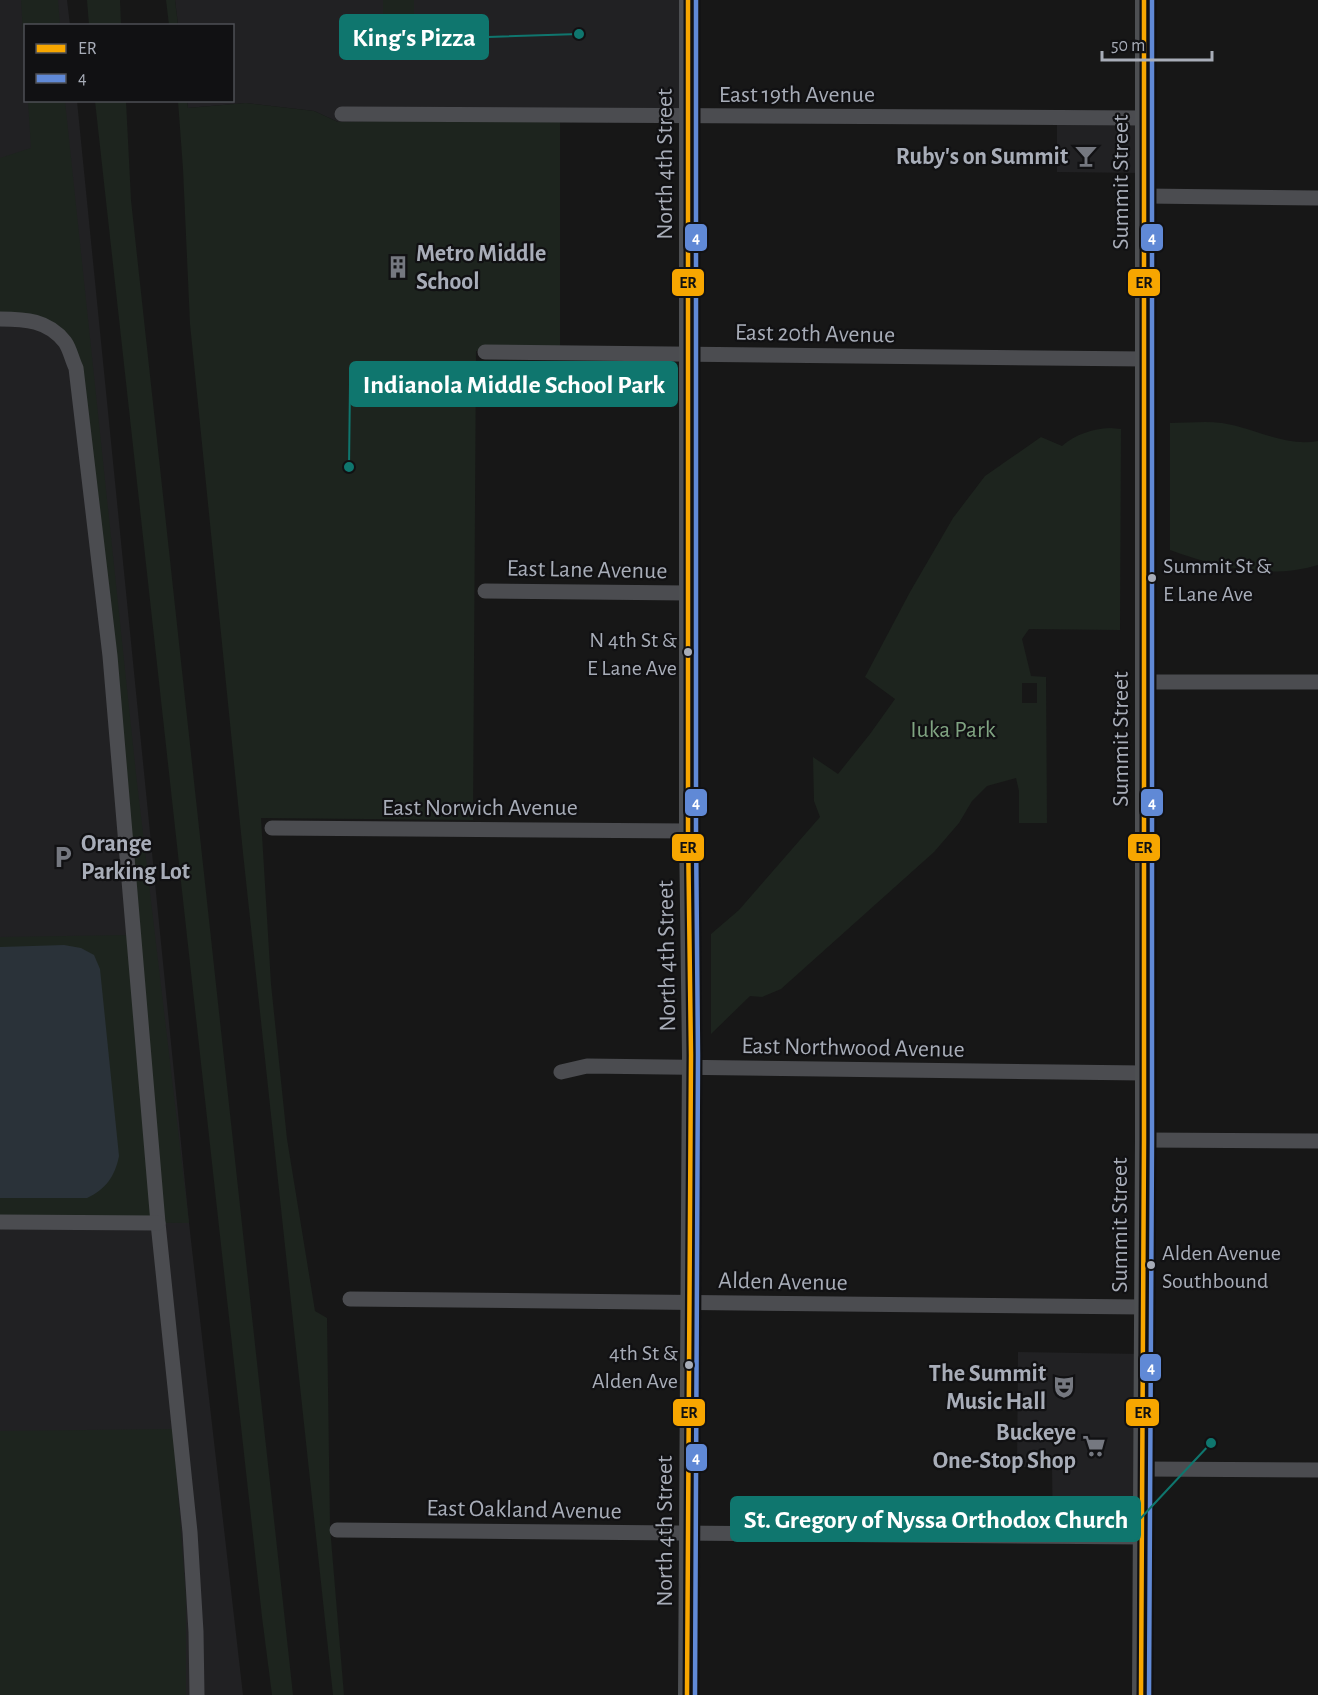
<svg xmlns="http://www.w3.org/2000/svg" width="1318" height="1695" viewBox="0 0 1318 1695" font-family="'Alegreya Sans',sans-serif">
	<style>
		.built { fill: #212123 }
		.green { fill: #1d241e; fill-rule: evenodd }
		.water { fill: #2a3239 }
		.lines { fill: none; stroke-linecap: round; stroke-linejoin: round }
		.minor { stroke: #4b4c50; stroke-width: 15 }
		.major { stroke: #4d4f52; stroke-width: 18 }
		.bus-1-casing { stroke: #111113; stroke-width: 9 }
		.bus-2-casing { stroke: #111113; stroke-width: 9 }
		.bus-1 { stroke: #f7a600; stroke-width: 4.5 }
		.bus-2 { stroke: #6089d6; stroke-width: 4.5 }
		.bus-dot { fill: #a8adb8; stroke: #111113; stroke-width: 2 }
		.labels { text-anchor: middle; stroke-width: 4.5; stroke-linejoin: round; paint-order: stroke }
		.bus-label { font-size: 22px; fill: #a8adb8; stroke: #111113; text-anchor: start }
		.street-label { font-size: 24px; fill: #a8adb8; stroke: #111113 }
		.poi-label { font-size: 24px; font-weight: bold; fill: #a8adb8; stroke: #111113; text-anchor: end }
		.park-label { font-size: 24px; fill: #7fa381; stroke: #111113 }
		.leader { fill: none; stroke: #0f766e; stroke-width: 2 }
		.callout-dot { fill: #0f766e; stroke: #111113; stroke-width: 2 }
		.callout { fill: #0f766e; stroke: #0f766e; stroke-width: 2 }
		.callout-label { font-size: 26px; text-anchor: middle; font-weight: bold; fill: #fff }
		.line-badge { stroke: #111113; stroke-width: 2 }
		.badge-label { font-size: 16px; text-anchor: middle; font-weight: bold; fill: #fff }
		.pale-badge-label { font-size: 16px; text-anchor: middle; font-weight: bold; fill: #111 }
	</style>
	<rect width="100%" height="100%" fill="#171717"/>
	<g class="built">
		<polygon points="0,0 67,0 70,25 26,26 26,100 77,101 189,1223 243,1695 0,1695"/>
		<polygon points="175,0 684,0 688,116 338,122 314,111 246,103 188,108 187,101 232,100 232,26 178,25"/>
		<polygon points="1057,119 1141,120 1140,173 1057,172"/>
		<polygon points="1018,1352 1143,1354 1143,1537 1053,1537 1052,1467 1017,1467"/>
	</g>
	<g class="green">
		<polygon points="21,0 58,0 60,25 26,26 25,67"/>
		<polygon points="87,0 120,0 121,25 89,25"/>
		<polygon points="166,0 175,0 178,25 169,25"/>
		<rect x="383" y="0" width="31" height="17"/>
		<polygon points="28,101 65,101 136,774 189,1223 0,1222 0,937 132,935 76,368 48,327 0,319 0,158 31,148"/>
		<polygon points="95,101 126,101 131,200 293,1695 272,1695 262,1617"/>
		<polygon points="178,101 187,101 188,108 246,103 314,111 338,122 560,117 560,351 476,351 473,820 261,818 271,984 287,1139 315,1311 327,1318 330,1527 344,1695 333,1695 243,853 190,324 183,169"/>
		<path d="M1170,423C1187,423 1205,421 1222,423C1254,428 1285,447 1318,441V565C1270,580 1216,567 1170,550Z"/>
		<path d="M1110,428L1121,429L1120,630L1029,629L1022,639L1031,676L1046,677L1047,823H1019V791L1016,778L987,786L972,801L959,823L934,852L781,989L762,997L750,996L711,1034V934L739,910L820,817L814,801L813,757L838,774L870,734L895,699L865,677L910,592L953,518L985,476L1041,437L1062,446C1076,434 1092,429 1110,428ZM1022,683H1037V703H1022Z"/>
		<polygon points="173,1429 186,1598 186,1695 0,1695 0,1431"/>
	</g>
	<path class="water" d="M64,945L81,948L94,955L100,969L119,1156C115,1176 106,1189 87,1198H0V947Z"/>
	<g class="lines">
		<g class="minor">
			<polyline points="342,114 1144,118"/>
			<polyline points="1145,196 1318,198"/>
			<path d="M0,319C25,319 48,320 65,342C70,349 72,360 76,368L110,656L158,1223L190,1532L196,1632L197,1695"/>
			<polyline points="485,352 1145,359"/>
			<polyline points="485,591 688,593"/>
			<polyline points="1144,682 1318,682"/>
			<polyline points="272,828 688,831"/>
			<polyline points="561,1072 587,1066 1144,1073"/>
			<polyline points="1144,1140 1318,1141"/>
			<polyline points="0,1222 158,1223"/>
			<polyline points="350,1299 1143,1307"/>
			<polyline points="1143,1469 1318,1470"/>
			<polyline points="337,1530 1143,1537"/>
		</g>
		<g class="major">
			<polyline points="687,1695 691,1055 688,831 688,0"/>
			<polyline points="1141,1695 1144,1140 1144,0"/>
		</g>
		<g class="bus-1-casing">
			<g id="bus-1">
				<polyline points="687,1695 691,1055 688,831 688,0"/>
				<polyline points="1141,1695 1144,1140 1144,0"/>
			</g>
		</g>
		<g class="bus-2-casing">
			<g id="bus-2">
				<polyline points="695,1695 698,1055 696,831 696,0"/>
				<polyline points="1149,1695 1152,1140 1152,0"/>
			</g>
		</g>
		<use href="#bus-1" class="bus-1"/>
		<use href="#bus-2" class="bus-2"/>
	</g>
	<defs>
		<g id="bar-bare" transform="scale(1.8)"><path d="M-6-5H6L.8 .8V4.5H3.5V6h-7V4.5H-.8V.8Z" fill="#757880" stroke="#111113" stroke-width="2.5" paint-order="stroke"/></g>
		<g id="building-bare" transform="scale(1.8)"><path d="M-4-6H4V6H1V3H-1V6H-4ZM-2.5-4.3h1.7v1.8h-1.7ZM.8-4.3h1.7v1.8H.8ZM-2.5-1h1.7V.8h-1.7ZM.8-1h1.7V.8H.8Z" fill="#757880" stroke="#111113" stroke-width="2.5" paint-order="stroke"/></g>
		<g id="parking-bare" transform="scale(1.8)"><path d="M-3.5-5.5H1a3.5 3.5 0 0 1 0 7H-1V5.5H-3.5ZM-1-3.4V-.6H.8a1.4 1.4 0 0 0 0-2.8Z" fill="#757880" stroke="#111113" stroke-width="2.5" paint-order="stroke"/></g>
		<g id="theatre-bare" transform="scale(1.8)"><path d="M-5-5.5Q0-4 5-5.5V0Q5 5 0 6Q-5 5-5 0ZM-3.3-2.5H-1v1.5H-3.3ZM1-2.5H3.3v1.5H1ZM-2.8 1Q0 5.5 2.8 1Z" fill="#757880" stroke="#111113" stroke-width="2.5" paint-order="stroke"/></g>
		<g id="supermarket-bare" transform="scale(1.8)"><path d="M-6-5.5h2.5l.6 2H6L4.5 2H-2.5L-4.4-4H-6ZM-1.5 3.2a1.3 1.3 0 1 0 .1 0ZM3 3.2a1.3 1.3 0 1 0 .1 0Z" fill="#757880" stroke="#111113" stroke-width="2.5" paint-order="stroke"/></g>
	</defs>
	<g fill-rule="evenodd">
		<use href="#bar-bare" x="1086" y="156"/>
		<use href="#building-bare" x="398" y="267"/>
		<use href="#parking-bare" x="63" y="857"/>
		<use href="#theatre-bare" x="1064" y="1387"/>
		<use href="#supermarket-bare" x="1094" y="1446"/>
	</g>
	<g class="bus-dot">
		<circle cx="1152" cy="578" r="5"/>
		<circle cx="688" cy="652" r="5"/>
		<circle cx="1151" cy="1265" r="5"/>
		<circle cx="689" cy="1365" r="5"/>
	</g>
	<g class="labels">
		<g class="bus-label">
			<text x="1163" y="573">Summit St &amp;<tspan x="1163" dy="28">E Lane Ave</tspan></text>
			<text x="677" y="647" text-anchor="end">N 4th St &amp;<tspan x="677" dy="28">E Lane Ave</tspan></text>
			<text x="1162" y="1260">Alden Avenue<tspan x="1162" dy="28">Southbound</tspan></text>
			<text x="678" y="1360" text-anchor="end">4th St &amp;<tspan x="678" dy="28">Alden Ave</tspan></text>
		</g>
		<g class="street-label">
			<text x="797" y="102">East 19th Avenue</text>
			<text transform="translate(664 164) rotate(-90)" y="8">North 4th Street</text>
			<text transform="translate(1120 182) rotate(-90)" y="8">Summit Street</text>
			<text transform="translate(815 333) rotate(1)" y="8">East 20th Avenue</text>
			<text transform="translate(587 569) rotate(1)" y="8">East Lane Avenue</text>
			<text transform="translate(1120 739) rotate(-90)" y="8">Summit Street</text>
			<text x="480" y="815">East Norwich Avenue</text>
			<text transform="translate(666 956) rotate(-91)" y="8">North 4th Street</text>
			<text transform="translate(853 1047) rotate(1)" y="8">East Northwood Avenue</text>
			<text transform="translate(1119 1225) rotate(-90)" y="8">Summit Street</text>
			<text transform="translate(783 1281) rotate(1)" y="8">Alden Avenue</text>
			<text transform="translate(524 1509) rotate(1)" y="8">East Oakland Avenue</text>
			<text transform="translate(664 1531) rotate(-90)" y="8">North 4th Street</text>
		</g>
		<g class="poi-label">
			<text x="1068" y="164">Ruby's on Summit</text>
			<text x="416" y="261" text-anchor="start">Metro Middle<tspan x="416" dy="28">School</tspan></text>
			<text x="81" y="851" text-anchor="start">Orange<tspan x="81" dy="28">Parking Lot</tspan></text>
			<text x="1046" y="1381">The Summit<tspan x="1046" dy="28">Music Hall</tspan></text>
			<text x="1076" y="1440">Buckeye<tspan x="1076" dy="28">One-Stop Shop</tspan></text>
		</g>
		<g class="park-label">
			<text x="953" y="737">Iuka Park</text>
		</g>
	</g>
	<path class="leader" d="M579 34L488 37M349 467L350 384M1211 1443L1140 1519"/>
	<g class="callout-dot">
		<circle cx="579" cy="34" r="6"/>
		<circle cx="349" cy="467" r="6"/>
		<circle cx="1211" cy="1443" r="6"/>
	</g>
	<g class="callout">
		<rect x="340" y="15" width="148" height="44" rx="6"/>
		<rect x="350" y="362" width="327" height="44" rx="6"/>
		<rect x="731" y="1497" width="409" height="44" rx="6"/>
	</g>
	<g class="callout-label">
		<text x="414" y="46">King's Pizza</text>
		<text x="514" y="393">Indianola Middle School Park</text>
		<text x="936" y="1528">St. Gregory of Nyssa Orthodox Church</text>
	</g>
	<g class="line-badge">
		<rect x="1140" y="223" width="24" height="29" rx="6" fill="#6089d6"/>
		<rect x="684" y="223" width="24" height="29" rx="6" fill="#6089d6"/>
		<rect x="1127" y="268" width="34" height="29" rx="6" fill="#f7a600"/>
		<rect x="671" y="268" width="34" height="29" rx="6" fill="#f7a600"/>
		<rect x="1140" y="788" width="24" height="29" rx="6" fill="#6089d6"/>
		<rect x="684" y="788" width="24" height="29" rx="6" fill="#6089d6"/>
		<rect x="1127" y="833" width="34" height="29" rx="6" fill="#f7a600"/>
		<rect x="671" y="833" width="34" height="29" rx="6" fill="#f7a600"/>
		<rect x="1139" y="1353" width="23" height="29" rx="6" fill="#6089d6"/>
		<rect x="672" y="1398" width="34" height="29" rx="6" fill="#f7a600"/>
		<rect x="1125" y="1398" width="35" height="29" rx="6" fill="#f7a600"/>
		<rect x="685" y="1443" width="23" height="29" rx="6" fill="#6089d6"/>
	</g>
	<g class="badge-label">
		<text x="1152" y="243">4</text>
		<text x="696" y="243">4</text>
		<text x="1152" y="808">4</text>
		<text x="696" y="808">4</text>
		<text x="1151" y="1373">4</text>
		<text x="696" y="1463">4</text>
	</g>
	<g class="pale-badge-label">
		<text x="1144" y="288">ER</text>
		<text x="688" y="288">ER</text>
		<text x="1144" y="853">ER</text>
		<text x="688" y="853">ER</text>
		<text x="689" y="1418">ER</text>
		<text x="1143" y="1418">ER</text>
	</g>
	<rect x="24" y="24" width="210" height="78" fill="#111113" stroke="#4d4f55" stroke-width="1.5"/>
	<rect x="36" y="44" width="30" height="9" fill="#f7a600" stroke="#4d4f55" stroke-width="1.5"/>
	<text x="78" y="54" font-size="18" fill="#a8adb8">ER</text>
	<rect x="36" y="74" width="30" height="9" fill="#6089d6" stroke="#4d4f55" stroke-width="1.5"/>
	<text x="78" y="84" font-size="18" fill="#a8adb8">4</text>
	<path d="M1102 51v9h110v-9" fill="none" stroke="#a8adb8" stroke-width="3"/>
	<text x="1111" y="51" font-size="18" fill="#a8adb8" stroke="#111113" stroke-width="4.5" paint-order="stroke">50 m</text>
</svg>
